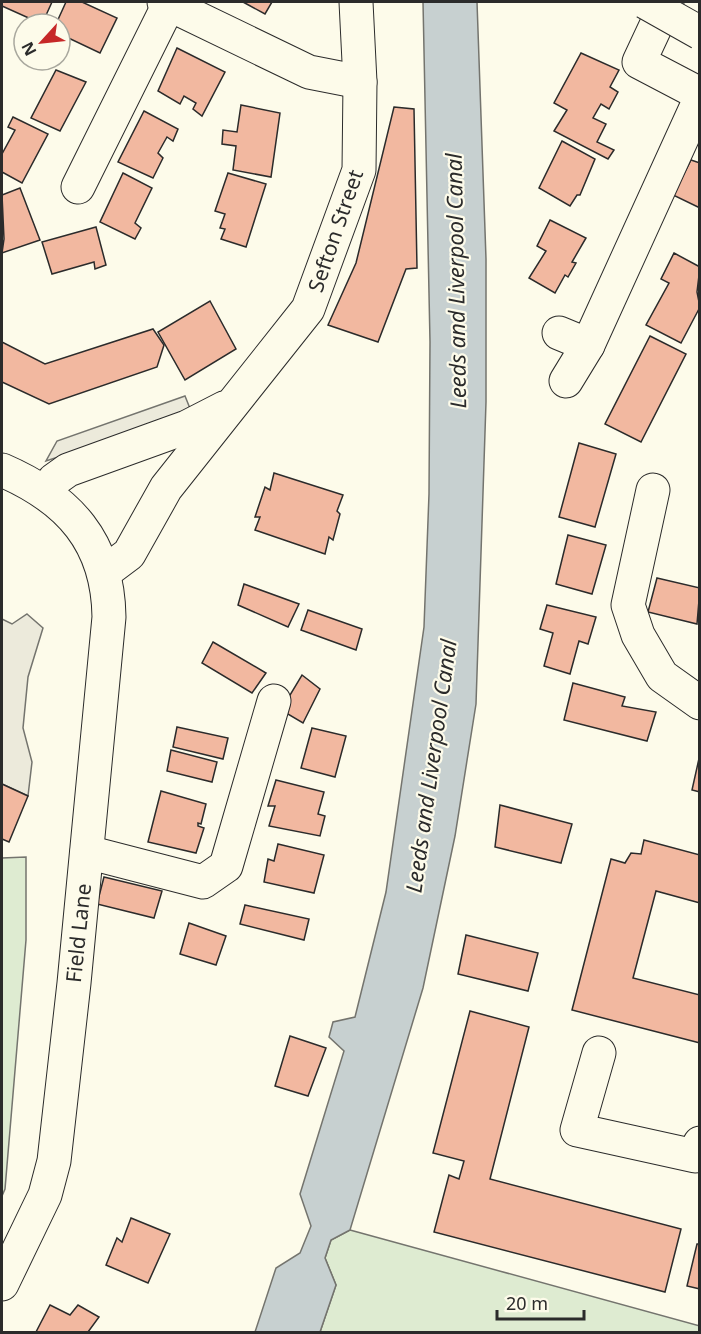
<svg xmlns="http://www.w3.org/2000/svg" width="701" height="1334" viewBox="0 0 701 1334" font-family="'Noto Sans',sans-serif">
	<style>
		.green { fill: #deebd1; stroke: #74746e; stroke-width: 1.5 }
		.parking { fill: #eceadb; stroke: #74746e; stroke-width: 1.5 }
		.water { fill: #c7d0d0; stroke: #74746e; stroke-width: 1.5 }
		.building { fill: #f2b8a0; stroke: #2b2b2b; stroke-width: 1.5 }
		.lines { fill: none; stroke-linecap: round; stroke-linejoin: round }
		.minor-casing { stroke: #2b2b2b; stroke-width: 35 }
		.minor { stroke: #fdfbea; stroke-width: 33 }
		.highway-bridge-casing { stroke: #2b2b2b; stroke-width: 35; stroke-linecap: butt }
		.highway-bridge { stroke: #fdfbea; stroke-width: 33 }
		.labels { text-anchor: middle; stroke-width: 4.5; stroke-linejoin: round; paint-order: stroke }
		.street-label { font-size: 21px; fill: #2b2b2b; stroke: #fdfbea }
		.water-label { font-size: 22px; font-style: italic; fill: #2b2b2b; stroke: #fdfbea }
	</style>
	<rect width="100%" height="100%" fill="#fdfbea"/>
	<g class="green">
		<polygon points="26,857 26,940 5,1189 2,1196 2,858"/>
		<polygon points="350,1230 700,1326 699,1332 320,1332 336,1285 325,1258 331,1240"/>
	</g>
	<g class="parking">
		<polygon points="185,396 191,411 178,418 46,461 57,441"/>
		<polygon points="27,614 43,628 28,677 23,728 32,762 28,796 2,784 2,619 12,624"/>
	</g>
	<polygon class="water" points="423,2 477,2 486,259 486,402 476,704 455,836 423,988 350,1230 331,1240 325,1258 336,1285 320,1332 255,1332 276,1268 300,1253 311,1226 300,1194 344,1051 329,1037 333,1022 355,1017 386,892 424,627 429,494 430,342"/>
	<g class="building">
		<polygon points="2,2 52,2 42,24 2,6"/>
		<polygon points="66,2 82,2 117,18 100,53 60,34 60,24 56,24"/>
		<polygon points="243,2 272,2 265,14"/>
		<polygon points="177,48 225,72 202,116 193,109 196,103 184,96 180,104 158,91"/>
		<polygon points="581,53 619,70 610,87 618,92 609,109 601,104 593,118 606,124 597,142 614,150 608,159 554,131 567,110 554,103"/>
		<polygon points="56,70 86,82 60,131 31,118"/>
		<polygon points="241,105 280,113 271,177 233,170 236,146 222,144 223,130 237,132"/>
		<polygon points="394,107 414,109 417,268 406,269 378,342 328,325 356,263"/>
		<polygon points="144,111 178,129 173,141 167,137 158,153 163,158 153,178 118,162"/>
		<polygon points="13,117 48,134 22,183 2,172 2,154 15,130 8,127"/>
		<polygon points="562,141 595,159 580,195 577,195 570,206 539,188"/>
		<polygon points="691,160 700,163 700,208 673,195"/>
		<polygon points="123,173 152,188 135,223 141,228 135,239 100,222"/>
		<polygon points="228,173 266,184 246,247 221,239 225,229 220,228 225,214 215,211"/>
		<polygon points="20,188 40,240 2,253 4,239 2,195"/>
		<polygon points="550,220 586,238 572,262 576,263 568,277 565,275 555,293 529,278 546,251 537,246"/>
		<polygon points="96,227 106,265 95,269 94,262 52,274 42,242"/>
		<polygon points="674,253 700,267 697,292 700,307 681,343 646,325 669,283 661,279"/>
		<polygon points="210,301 236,349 185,380 158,332"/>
		<polygon points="153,329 164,345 157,367 49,404 2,382 2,342 45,364"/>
		<polygon points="650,336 686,354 641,442 605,424"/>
		<polygon points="579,443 616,454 595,527 559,517"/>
		<polygon points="274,473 343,495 337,511 340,514 333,540 329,537 325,554 255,530 260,517 255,517 265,487 270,490"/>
		<polygon points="568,535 606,545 592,594 556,584"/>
		<polygon points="657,578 700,588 697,624 648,612"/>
		<polygon points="244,584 299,604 288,627 238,605"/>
		<polygon points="547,605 596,617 588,644 579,641 570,674 544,666 553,633 540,629"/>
		<polygon points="308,610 362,629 356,650 301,630"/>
		<polygon points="213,642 266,673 252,693 202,663"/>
		<polygon points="302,675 320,689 303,723 281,710"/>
		<polygon points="573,683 625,697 622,706 656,712 647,741 564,720"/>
		<polygon points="177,727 228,738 223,759 173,747"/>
		<polygon points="312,728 346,736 335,777 301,768"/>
		<polygon points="171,750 217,762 212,782 167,771"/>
		<polygon points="700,754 700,792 692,790"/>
		<polygon points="276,780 324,792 318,814 325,816 320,836 269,826 275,806 268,806"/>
		<polygon points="2,784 28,796 9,842 2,839"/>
		<polygon points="161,791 206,804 201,824 198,823 198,826 204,828 196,853 148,842"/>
		<polygon points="500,805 572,824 561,863 495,847"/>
		<polygon points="644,840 700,855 700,903 656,891 633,978 700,995 700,1043 572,1010 611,859 625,863 631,853 641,854"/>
		<polygon points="278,844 324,855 314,893 264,882 268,859 274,861"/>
		<polygon points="104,877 162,891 154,918 97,904"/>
		<polygon points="245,905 309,919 304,940 240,924"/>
		<polygon points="189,923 226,936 216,965 180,954"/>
		<polygon points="466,935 538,953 528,991 458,974"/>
		<polygon points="470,1011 529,1027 490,1179 681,1229 665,1292 434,1232 449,1175 459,1179 464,1161 433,1153"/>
		<polygon points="290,1036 326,1048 308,1096 275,1086"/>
		<polygon points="131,1218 170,1234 148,1283 106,1265 117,1238 122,1242"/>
		<polygon points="697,1244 700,1244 700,1289 687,1286"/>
		<polygon points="50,1305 70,1315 78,1305 99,1317 88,1332 36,1332"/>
	</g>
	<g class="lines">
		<g class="minor-casing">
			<g id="minor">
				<polyline points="164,2 309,72 360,82"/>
				<polyline points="667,2 639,62 700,94"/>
				<polyline points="78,187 169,4"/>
				<polyline points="559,333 588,345"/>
				<polyline points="566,381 588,345 700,99"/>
				<path d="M2,470C69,499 108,542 109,617L74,983L54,1161L45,1195L2,1284"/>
				<polyline points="653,490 628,605 638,635 662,676 700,703"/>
				<polyline points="44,492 54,480 68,470 187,427 224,408"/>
				<polyline points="105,572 129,554 166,488 308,309 359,170 360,82 356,2"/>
				<polyline points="87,852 203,882 226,866 274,701"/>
				<polyline points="599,1053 577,1130 695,1156 700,1143"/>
			</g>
		</g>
		<use href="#minor" class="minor"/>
		<g class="highway-bridge-casing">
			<polyline id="highway-bridge" points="645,2 700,33"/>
		</g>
		<use href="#highway-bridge" class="highway-bridge"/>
	</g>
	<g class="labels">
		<g class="street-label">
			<text transform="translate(336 231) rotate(-71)" y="7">Sefton Street</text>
			<text transform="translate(79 933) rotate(-84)" y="7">Field Lane</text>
		</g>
		<g class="water-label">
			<text transform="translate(456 281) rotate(-91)" y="8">Leeds and Liverpool Canal</text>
			<text transform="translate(431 766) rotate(-82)" y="8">Leeds and Liverpool Canal</text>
		</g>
	</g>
	<rect width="701" height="1334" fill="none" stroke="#2b2b2b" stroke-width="6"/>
	<g transform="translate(42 42) rotate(243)"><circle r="28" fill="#fdfbea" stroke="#a9a89e" stroke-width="1.5"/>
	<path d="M0-4.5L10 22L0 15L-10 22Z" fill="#c62828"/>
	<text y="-9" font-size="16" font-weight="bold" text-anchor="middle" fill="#2b2b2b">N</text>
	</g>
	<path d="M497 1310v9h87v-9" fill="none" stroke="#2b2b2b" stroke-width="3"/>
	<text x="506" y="1310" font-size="18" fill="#2b2b2b" stroke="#fdfbea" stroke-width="4.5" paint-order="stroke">20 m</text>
</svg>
